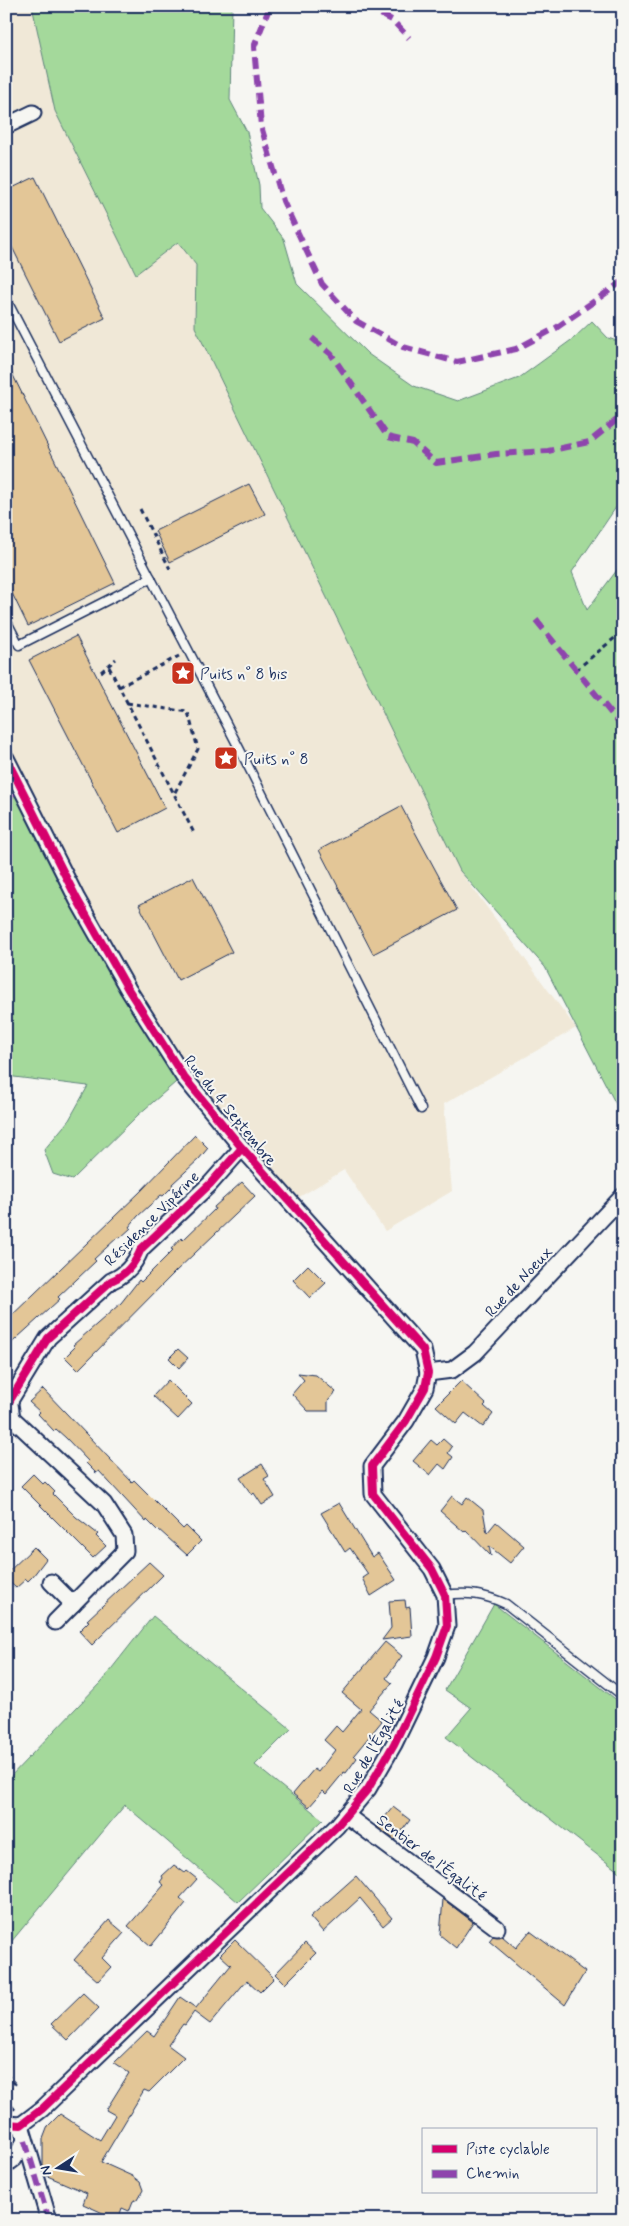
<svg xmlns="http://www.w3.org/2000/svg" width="629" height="2226" viewBox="0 0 629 2226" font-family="Mynerve,sans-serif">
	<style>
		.built { fill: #f0e8d7 }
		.green { fill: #a4d99b; stroke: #60847c }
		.building { fill: #e3c697; stroke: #1b2f5e }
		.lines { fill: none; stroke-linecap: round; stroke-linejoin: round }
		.lane-casing { stroke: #1b2f5e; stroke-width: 11 }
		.street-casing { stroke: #1b2f5e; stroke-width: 19 }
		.path { stroke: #1b2f5e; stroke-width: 3; stroke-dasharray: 5 4; stroke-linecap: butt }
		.lane { stroke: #f6f6f2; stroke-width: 8 }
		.street { stroke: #f6f6f2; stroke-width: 15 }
		.quiet { stroke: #8e44ad; stroke-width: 6; stroke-dasharray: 12 6; stroke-linecap: butt }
		.cycleway-casing { stroke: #f6f6f2; stroke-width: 11 }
		.cycleway { stroke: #d6006c; stroke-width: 8 }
		.labels { text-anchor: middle; stroke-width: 4; stroke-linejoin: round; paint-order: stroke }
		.poi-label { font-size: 16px; fill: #1b2f5e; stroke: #f6f6f2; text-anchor: start }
		.street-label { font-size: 16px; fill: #1b2f5e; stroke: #f6f6f2 }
	</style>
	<rect width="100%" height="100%" fill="#f6f6f2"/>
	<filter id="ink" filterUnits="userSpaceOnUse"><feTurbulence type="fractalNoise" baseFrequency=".02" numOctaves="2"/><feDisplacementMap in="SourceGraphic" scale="10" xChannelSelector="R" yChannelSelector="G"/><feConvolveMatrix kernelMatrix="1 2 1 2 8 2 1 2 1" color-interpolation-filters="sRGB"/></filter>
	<g filter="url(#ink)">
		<polygon class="built" points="6,6 32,6 55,111 136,274 179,242 196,264 195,327 460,871 576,1028 444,1104 452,1191 385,1231 344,1170 291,1202 183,1076 6,758"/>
		<g class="green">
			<polygon points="32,6 232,6 230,100 247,132 259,185 260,208 284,239 297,284 368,354 414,386 458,401 519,378 574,338 592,321 608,338 623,343 623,497 572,572 587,610 623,562 623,1118 545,967 460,871 195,327 196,265 178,242 136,274 55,111"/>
			<polygon points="6,758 183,1076 138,1115 72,1180 53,1174 44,1150 69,1120 88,1086 6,1076"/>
			<polygon points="494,1604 623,1705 623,1875 446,1737 471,1708 445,1690"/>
			<polygon points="153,1616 291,1729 255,1765 323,1820 238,1902 125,1805 6,1948 6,1781 101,1682"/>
		</g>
		<g class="building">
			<polygon points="35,177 105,318 59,341 6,235 6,191"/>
			<polygon points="6,361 115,583 28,626 6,581"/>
			<polygon points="249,484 265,514 170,562 155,531"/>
			<polygon points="76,636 165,808 118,833 29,660"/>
			<polygon points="401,806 457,910 373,954 319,850"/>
			<polygon points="193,877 232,952 178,980 139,905"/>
			<polygon points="195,1135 208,1148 199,1159 172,1184 173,1186 163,1196 161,1195 138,1216 129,1227 131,1228 120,1238 118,1237 94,1259 96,1261 58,1297 60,1299 6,1348 6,1321 140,1192"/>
			<polygon points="242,1182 255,1196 175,1272 78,1370 65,1357 75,1347 73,1345 121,1303 139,1280 141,1282 173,1250 171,1249 181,1238 183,1240 215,1209 214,1207"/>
			<polygon points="308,1265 326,1283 310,1298 293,1280"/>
			<polygon points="178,1349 188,1358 179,1368 169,1358"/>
			<polygon points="298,1373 316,1375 336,1392 328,1401 328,1411 308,1411 292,1394 304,1380"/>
			<polygon points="168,1380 192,1404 178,1419 153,1396"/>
			<polygon points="461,1381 486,1404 484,1406 493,1414 483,1427 465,1413 456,1424 436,1406"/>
			<polygon points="43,1389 132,1482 134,1480 183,1529 186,1526 201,1541 187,1555 158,1529 157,1530 147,1520 146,1522 99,1471 96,1473 86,1463 88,1461 66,1438 56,1429 54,1431 38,1414 40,1412 29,1402"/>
			<polygon points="443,1439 452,1447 448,1453 453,1457 445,1469 439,1464 430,1475 413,1461 431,1440 437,1445"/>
			<polygon points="262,1464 269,1476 264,1479 275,1497 262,1505 254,1493 252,1495 240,1478"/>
			<polygon points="33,1474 43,1484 45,1482 55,1492 53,1494 76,1517 98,1534 96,1536 106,1546 93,1558 21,1486"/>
			<polygon points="452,1496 462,1504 467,1497 483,1510 487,1533 496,1522 524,1546 510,1563 489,1546 491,1556 466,1530 464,1532 440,1511"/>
			<polygon points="339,1503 372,1557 378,1553 396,1580 371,1596 362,1578 368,1574 350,1548 345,1552 321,1513"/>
			<polygon points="34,1547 46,1559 33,1576 28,1581 26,1579 16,1588 6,1579 6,1574"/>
			<polygon points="149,1562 163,1575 92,1645 79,1631 89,1621 87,1620"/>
			<polygon points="405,1600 406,1608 410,1607 412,1636 382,1640 391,1628 389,1601"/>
			<polygon points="385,1642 402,1656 386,1678 392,1683 369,1710 382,1721 354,1755 357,1758 346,1773 344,1772 326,1794 323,1791 309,1807 293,1794 314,1769 318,1772 335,1750 324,1740 336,1726 342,1732 361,1709 342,1693"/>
			<polygon points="393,1807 410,1820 395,1840 377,1827"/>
			<polygon points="174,1865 185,1873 187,1871 197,1879 180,1898 186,1903 151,1946 128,1926 164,1885 160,1882 163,1878 162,1876"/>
			<polygon points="356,1876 392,1918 383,1926 360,1898 323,1932 310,1917"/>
			<polygon points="443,1899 473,1922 456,1948 440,1935"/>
			<polygon points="109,1920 124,1933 102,1958 111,1967 98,1981 74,1960"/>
			<polygon points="530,1931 585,1972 565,2005 489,1941 493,1936 502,1936 516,1948"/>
			<polygon points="235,1940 274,1978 260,1992 247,1980 210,2024 194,2012 185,2025 183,2024 168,2045 184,2057 149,2092 144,2090 101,2162 132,2176 140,2182 143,2190 138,2199 133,2201 129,2211 122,2208 118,2220 103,2220 105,2214 83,2204 87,2193 45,2175 43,2166 43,2139 48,2126 60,2114 100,2140 115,2115 106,2110 129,2073 114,2063 147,2031 154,2036 180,1997 196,2008 231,1965 220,1955"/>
			<polygon points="305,1943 316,1953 285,1984 275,1974"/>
			<polygon points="83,1993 99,2008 68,2040 51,2024"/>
		</g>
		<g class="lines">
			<g class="lane-casing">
				<g id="lane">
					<polyline points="6,299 239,748 421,1109"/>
					<polyline points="6,620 19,645 151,578"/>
					<path d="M445,1595C468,1592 484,1594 506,1604L623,1696"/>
				</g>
			</g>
			<g class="street-casing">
				<g id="street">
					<polyline points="6,126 33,113"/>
					<polyline points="6,758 77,899 128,989 183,1076 242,1148 423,1350 428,1373 425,1388 406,1421 372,1466 373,1494 432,1569 445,1595 447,1626 436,1657 394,1744 368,1789 337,1826 42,2109 21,2125 6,2124"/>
					<polyline points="428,1373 452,1370 475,1353 623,1196"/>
					<polyline points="10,1404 12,1418 104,1504 124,1535 125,1551 55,1622"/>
					<path d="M6,1407L48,1338L111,1281C126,1275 135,1264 141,1249L210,1184L242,1148"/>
					<polyline points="51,1582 73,1604"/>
					<polyline points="346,1815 497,1928"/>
					<polyline points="21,2125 49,2220"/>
					<polyline points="6,2165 14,2159 25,2141"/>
				</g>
			</g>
			<g class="path">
				<polyline points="140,509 170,569"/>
				<polyline points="109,667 194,833"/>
				<polyline points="576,670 623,631"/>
				<polyline points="101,672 116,659"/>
				<polyline points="119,687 179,656"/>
				<polyline points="127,703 188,712 198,749 174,794"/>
				<polyline points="6,2074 15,2084 6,2092"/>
				<polyline points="6,2099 15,2110"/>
			</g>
			<use href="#lane" class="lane"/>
			<use href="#street" class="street"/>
			<g class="quiet">
				<polyline points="270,6 254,47 261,126 283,201 322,284 356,321 403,347 457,362 516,349 556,328 623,281"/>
				<polyline points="365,6 392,20 409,38"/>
				<polyline points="312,338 331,354 388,437 413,443 436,463 496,454 548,451 589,442 623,415"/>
				<polyline points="536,620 623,728"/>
				<polyline points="6,803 19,784"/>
				<polyline points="25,2141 49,2220"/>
			</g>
			<g class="cycleway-casing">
				<g id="cycleway">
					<polyline points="6,758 77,899 128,989 183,1076 242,1148 423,1350 428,1373 425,1388 406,1421 372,1466 373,1494 432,1569 445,1595 447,1626 436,1657 394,1744 368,1789 337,1826 42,2109 21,2125 6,2124"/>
					<path d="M6,1407L48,1338L111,1281C126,1275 135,1264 141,1249L210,1184L242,1148"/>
				</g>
			</g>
			<use href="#cycleway" class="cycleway"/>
		</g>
	</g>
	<defs>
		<g id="sight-square" transform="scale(1.25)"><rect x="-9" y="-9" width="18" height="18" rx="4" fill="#c8321e" stroke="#f6f6f2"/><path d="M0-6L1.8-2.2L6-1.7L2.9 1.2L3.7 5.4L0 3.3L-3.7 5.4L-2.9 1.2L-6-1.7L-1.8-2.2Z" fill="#fff"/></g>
	</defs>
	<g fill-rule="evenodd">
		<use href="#sight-square" x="183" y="673"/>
		<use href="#sight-square" x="226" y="758"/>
	</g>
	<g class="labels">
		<g class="poi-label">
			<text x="200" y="679">Puits n° 8 bis</text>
			<text x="244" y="764">Puits n° 8</text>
		</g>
		<g class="street-label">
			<text transform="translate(231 1110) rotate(51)" y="6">Rue du 4 Septembre</text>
			<text transform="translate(151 1218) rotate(-45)" y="6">Résidence Vipérine</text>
			<text transform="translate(518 1281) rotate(-47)" y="6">Rue de Noeux</text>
			<text transform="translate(373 1746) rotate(-60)" y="6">Rue de l'Égalité</text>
			<text transform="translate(432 1857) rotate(37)" y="6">Sentier de l’Égalité</text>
		</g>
	</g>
	<rect width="629" height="2226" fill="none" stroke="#f6f6f2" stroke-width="25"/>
	<rect x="12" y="12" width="604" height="2201" fill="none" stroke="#1b2f5e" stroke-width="2" filter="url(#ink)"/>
	<rect x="422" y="2128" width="175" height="65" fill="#f6f6f2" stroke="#9ea6b7"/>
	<rect x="432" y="2145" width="25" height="8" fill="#d6006c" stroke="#9ea6b7"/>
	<text x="466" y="2154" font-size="15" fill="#1b2f5e">Piste cyclable</text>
	<rect x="432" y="2170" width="25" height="8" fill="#8e44ad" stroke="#9ea6b7"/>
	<text x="466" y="2178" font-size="15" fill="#1b2f5e">Chemin</text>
	<g transform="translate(58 2168) rotate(258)" stroke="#f6f6f2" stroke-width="4" paint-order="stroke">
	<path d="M0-4L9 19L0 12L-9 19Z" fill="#1b2f5e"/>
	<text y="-8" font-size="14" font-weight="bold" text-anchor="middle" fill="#1b2f5e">N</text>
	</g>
</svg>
